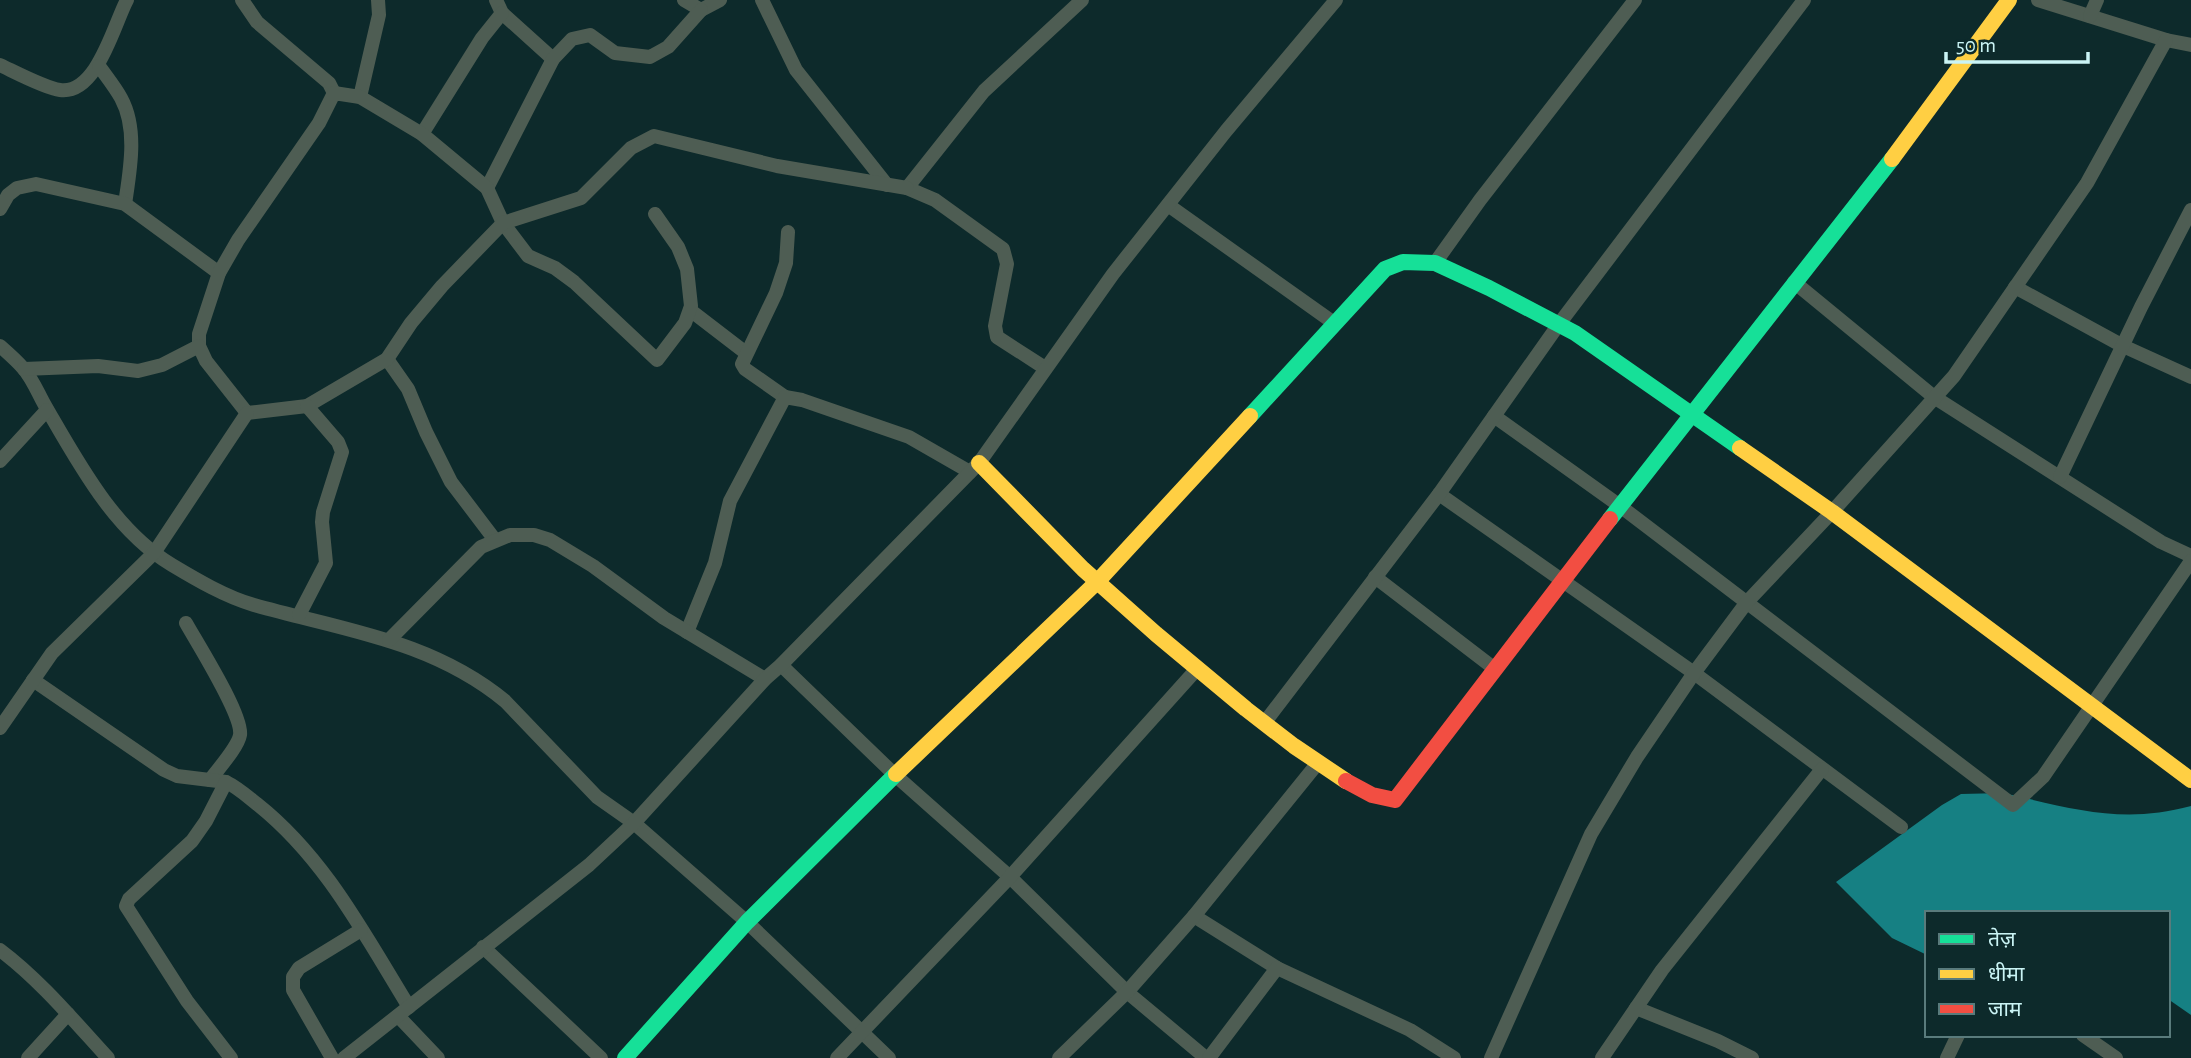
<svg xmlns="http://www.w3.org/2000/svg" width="2191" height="1058" viewBox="0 0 2191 1058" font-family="'Alegreya Sans','Noto Sans Devanagari',sans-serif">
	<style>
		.water { fill: #168083 }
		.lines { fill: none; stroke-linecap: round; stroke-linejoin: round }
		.street { stroke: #4e5d53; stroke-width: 14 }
		.fast { stroke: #16e098; stroke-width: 16 }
		.slow { stroke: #ffcf43; stroke-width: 16 }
		.jam { stroke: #f24e42; stroke-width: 16 }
	</style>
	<rect width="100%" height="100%" fill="#0d2a2b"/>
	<path class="water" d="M2003,793C2071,808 2121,825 2191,806V1015L2168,999V913H1927V955L1892,938L1836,882L1942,805L1961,794Z"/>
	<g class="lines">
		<g class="street">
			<polyline points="242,0 257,22 329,83 334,93"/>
			<polyline points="496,0 502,13 553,59"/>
			<polyline points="684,0 701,10 720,0"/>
			<polyline points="762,0 796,70 887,185"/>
			<polyline points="2038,0 2166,40 2191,45"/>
			<polyline points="2090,16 2097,0"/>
			<path d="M0,65C15,72 45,88 60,90C97,95 114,24 127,0"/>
			<path d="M99,66C106,76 115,87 121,98C138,129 130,170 125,204"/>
			<polyline points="360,97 379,15 378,0"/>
			<polyline points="422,134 482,38 502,13"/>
			<polyline points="487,188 553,59 572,39 590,35 615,53 650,57 668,47 701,10"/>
			<polyline points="1168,205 1334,323"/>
			<polyline points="0,209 8,195 17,188 36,184 125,204 219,273"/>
			<polyline points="1435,263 1480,200 1635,0"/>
			<polyline points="1794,282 1934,397 2161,542 2191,556"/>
			<polyline points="2015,287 2123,346 2191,377"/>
			<polyline points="690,310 746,353"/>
			<path d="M0,346C8,353 16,360 23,368C33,379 39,396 47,409C80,466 115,531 172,565C197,580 226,597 254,605C342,630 431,640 505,701L597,797L634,823L747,922L889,1058"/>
			<polyline points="199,346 199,334 219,273 238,240 319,123 334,93 360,97 422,134 487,188 503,223 528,256 555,268 574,282 657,360 685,323 691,306 687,269 678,247 655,214"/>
			<polyline points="387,359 408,389 426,432 451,482 495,540"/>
			<polyline points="1045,368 997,337 995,326 1007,264 1003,249 935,200 907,188 984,91 1082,0"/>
			<polyline points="24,369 98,366 138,371 162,365 199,346 206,361 247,413 307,406 387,359 411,323 442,286 503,223 581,198 631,148 654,136 777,166 907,188"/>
			<polyline points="785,397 745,369 742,364 776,293 786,263 788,232"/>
			<polyline points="1494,416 1620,506 2013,805 2043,777 2191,561"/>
			<polyline points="0,461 47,410"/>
			<polyline points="2060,477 2141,307 2191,210"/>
			<polyline points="1439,494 1694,673 1901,827"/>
			<polyline points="1375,577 1495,669"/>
			<polyline points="299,615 326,563 322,522 323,512 342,452 338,442 307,406"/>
			<path d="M186,623C197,643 243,715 240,735C238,747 218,769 210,780"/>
			<polyline points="687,632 715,563 730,501 785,397 802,400 909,437 970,472"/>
			<polyline points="389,640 481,547 510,535 534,535 550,540 593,566 664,618 765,679"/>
			<polyline points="781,665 895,775 1010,877 1127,992 1206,1058"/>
			<polyline points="33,680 164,770 177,776 226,782"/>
			<polyline points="1265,722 1439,494 1559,324 1804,0"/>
			<polyline points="0,728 52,653 154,553 247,413"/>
			<polyline points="1194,916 1277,968"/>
			<polyline points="483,947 601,1058"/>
			<path d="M0,950C40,980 74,1021 108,1058"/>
			<polyline points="1636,1008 1718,1041 1752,1058"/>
			<polyline points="398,1016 438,1058"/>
			<polyline points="2083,1035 2116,1058"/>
			<polyline points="28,1058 68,1014"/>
			<path d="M231,1058L187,1001L126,906L129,899L192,841L206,821L226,782C237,787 247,796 257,804C325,858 364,934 409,1007"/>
			<polyline points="332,1058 293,990 293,977 299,968 361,930"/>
			<polyline points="344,1058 589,865 634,823 765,679 781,665 979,463 1113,274 1226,131 1336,0"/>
			<polyline points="837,1058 1010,877 1196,670"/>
			<polyline points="1059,1058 1127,992 1194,916 1317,764"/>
			<polyline points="1209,1058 1277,968 1410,1030 1454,1058"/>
			<polyline points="1491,1058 1591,834 1637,757 1694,673 1747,602 1832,512 1954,376 2087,183 2166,40"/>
			<polyline points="1602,1058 1662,970 1822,769"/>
			<polyline points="1947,1058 1958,1035"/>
		</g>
		<g class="fast">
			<polyline points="1250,416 1385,269 1403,262 1435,263 1489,288 1575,333 1740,448"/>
			<polyline points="1610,519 1892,159"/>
			<polyline points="625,1058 747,922 896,774"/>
		</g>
		<g class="slow">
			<polyline points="1892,159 2009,0"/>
			<polyline points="1740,448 1832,512 2191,780"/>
			<polyline points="979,463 1083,569 1156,634 1246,709 1294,746 1346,781"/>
			<polyline points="896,774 1097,582 1250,416"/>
		</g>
		<polyline class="jam" points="1346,781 1372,795 1395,800 1610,519"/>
	</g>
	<rect x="1925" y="911" width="245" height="126" fill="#0d2a2b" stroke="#597b7c" stroke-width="2"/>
	<rect x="1939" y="934" width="35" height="10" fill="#16e098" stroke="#597b7c" stroke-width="2"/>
	<text x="1988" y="946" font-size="21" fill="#caf4f5">तेज़</text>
	<rect x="1939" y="969" width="35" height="10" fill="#ffcf43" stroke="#597b7c" stroke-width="2"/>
	<text x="1988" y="981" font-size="21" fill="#caf4f5">धीमा</text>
	<rect x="1939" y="1004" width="35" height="10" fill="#f24e42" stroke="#597b7c" stroke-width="2"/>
	<text x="1988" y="1016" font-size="21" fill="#caf4f5">जाम</text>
	<path d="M1946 52v10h142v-10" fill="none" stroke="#caf4f5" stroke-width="3.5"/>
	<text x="1956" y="52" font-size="21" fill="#caf4f5" stroke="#0d2a2b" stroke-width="5" paint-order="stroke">50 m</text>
</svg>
